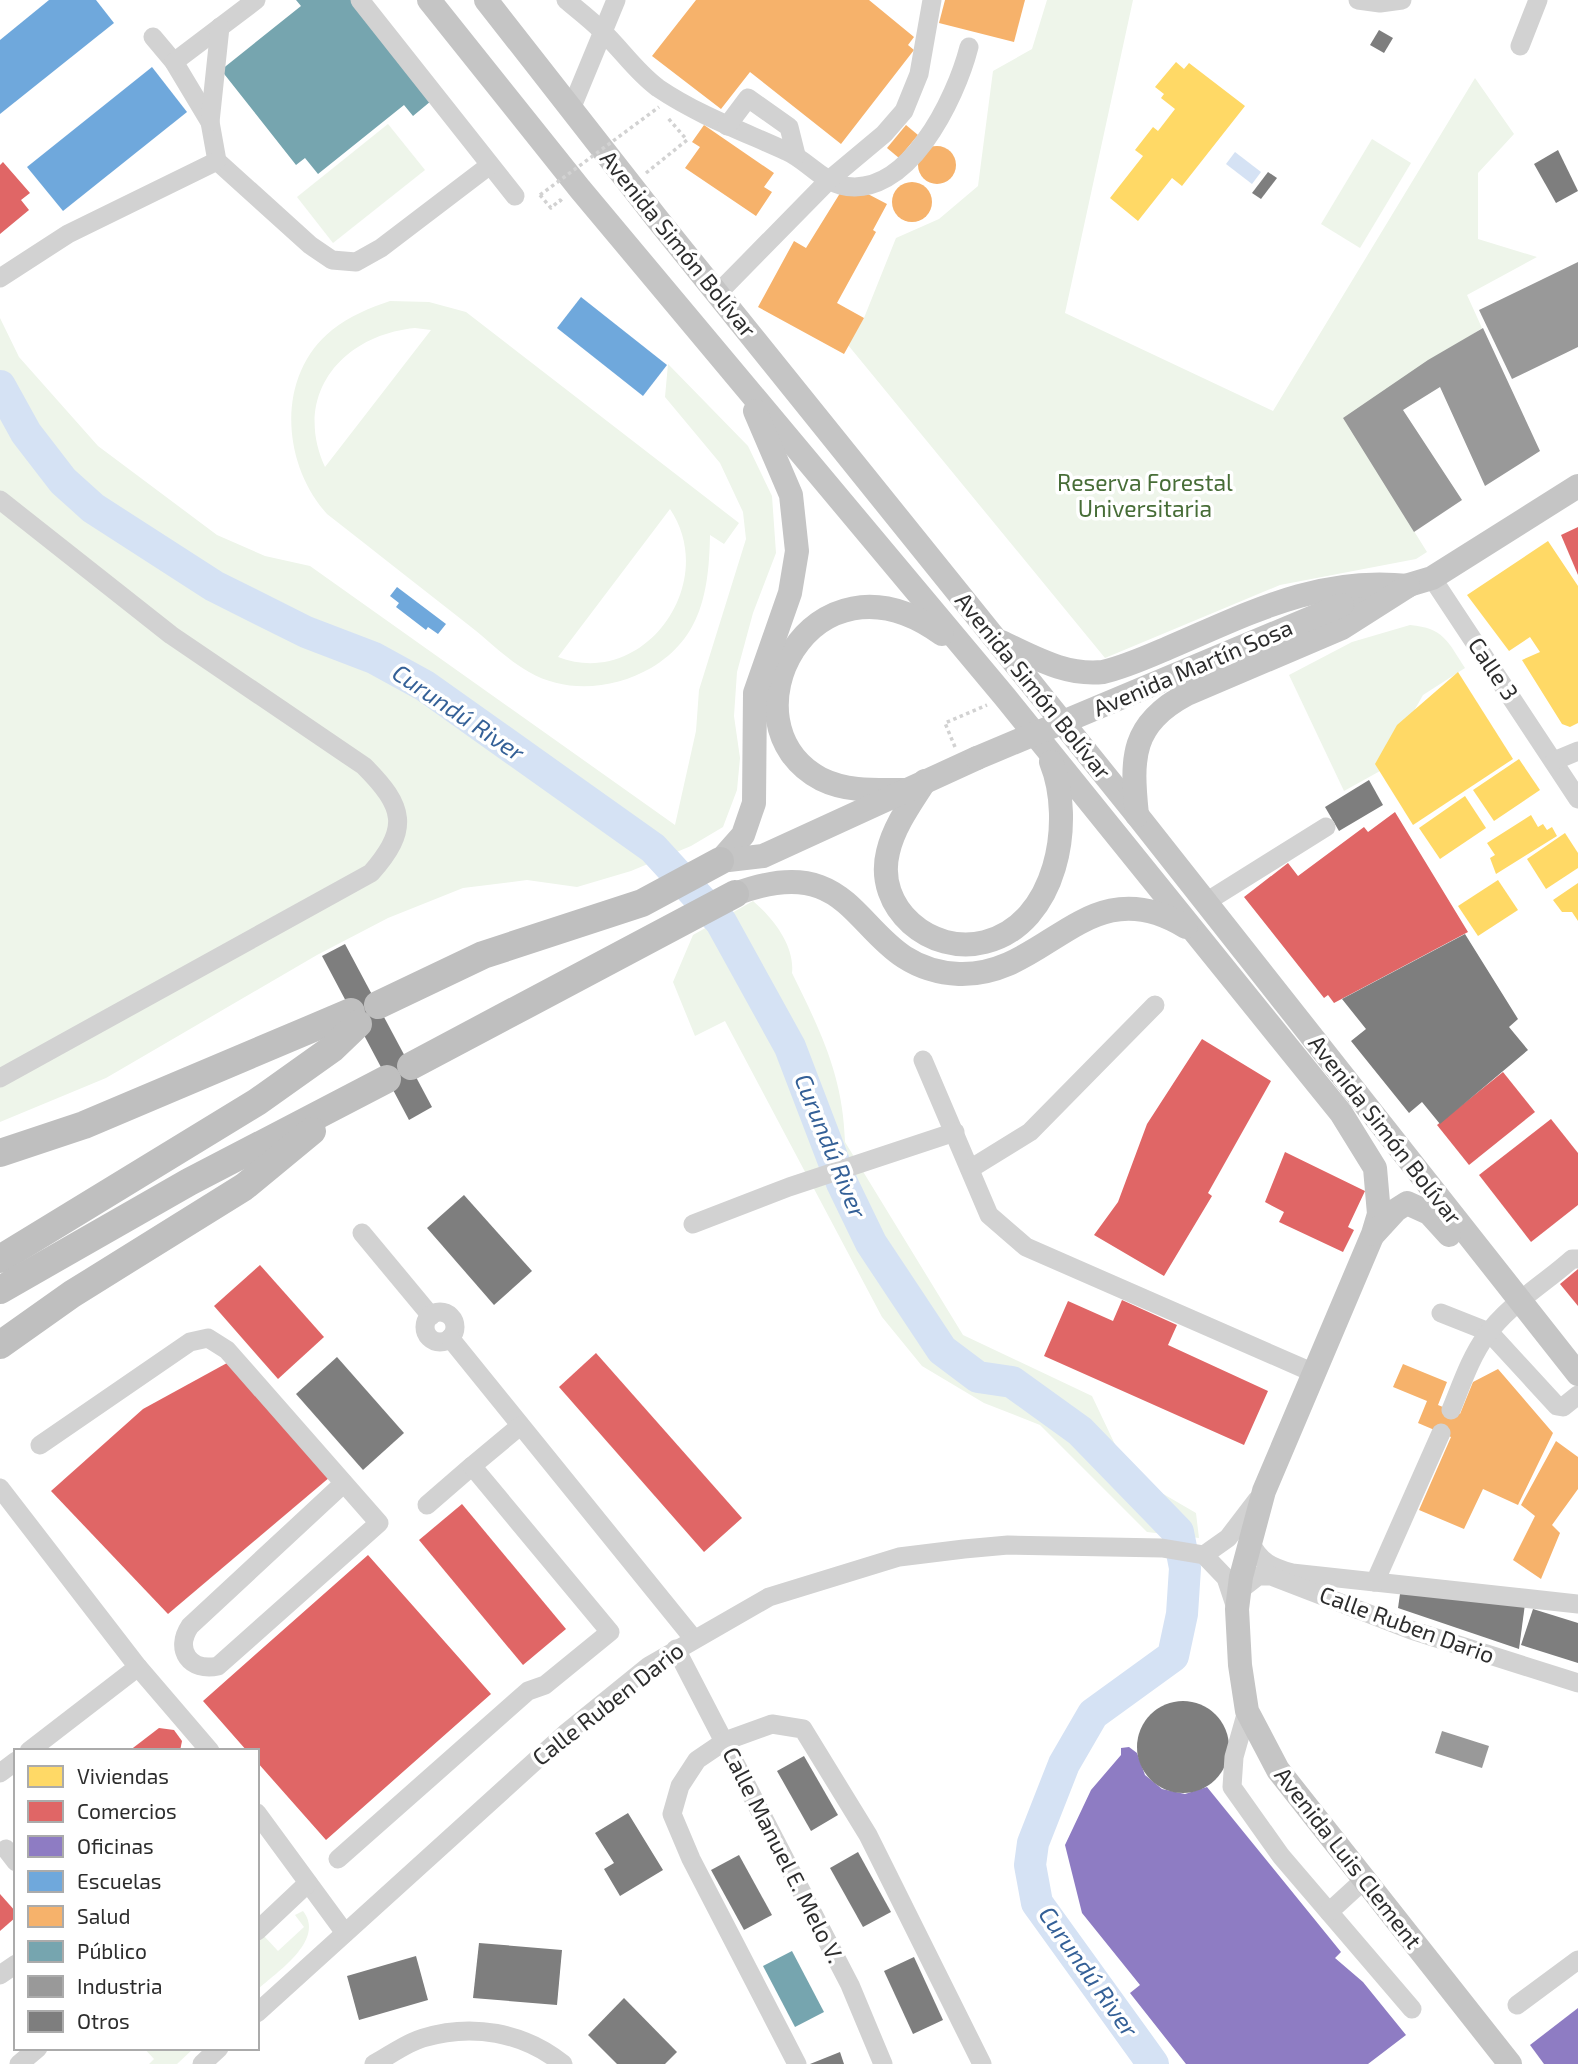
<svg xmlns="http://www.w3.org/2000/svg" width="1578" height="2064" viewBox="0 0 1578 2064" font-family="'Exo 2',sans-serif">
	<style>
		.green { fill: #eef5ea; fill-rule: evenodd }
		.water { fill: #d5e2f4 }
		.homes { fill: #ffd966 }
		.shops { fill: #e06666 }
		.offices { fill: #8e7cc3 }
		.schools { fill: #6fa8dc }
		.health { fill: #f6b26b }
		.public { fill: #76a5af }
		.industry { fill: #999 }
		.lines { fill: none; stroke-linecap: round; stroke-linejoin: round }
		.river { stroke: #d5e2f4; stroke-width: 32 }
		.building { fill: #7e7e7e }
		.path { stroke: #d2d2d2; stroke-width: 3.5; stroke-dasharray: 3.5 3.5; stroke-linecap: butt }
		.minor { stroke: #d2d2d2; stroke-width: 19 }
		.major { stroke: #c5c5c5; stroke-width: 24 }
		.highway { stroke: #bfbfbf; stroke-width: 28 }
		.path-bridge { stroke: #d2d2d2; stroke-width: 3.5; stroke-dasharray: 3.5 3.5; stroke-linecap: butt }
		.major-bridge { stroke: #c5c5c5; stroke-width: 24 }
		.labels { text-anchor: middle; stroke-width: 7; stroke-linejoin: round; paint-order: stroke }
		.street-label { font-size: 23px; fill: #2d2d2d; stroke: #fff }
		.park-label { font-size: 23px; fill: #476d37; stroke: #fff }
		.water-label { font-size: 24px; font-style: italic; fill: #346097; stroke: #fff }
	</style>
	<rect width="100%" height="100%" fill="#fff"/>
	<g class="green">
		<polygon points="1047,0 1133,0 1065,313 1273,411 1475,78 1514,134 1478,173 1478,239 1537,257 1467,295 1482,328 1344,418 1427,552 1416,559 1280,585 1105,658 848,345 864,318 896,238 939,219 978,186 993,71 1032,49"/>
		<polygon points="388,124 425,170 333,243 297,197"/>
		<polygon points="1372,139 1411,163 1360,248 1321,224"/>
		<path d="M390,301L429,302L466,312L739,523L724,544L710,535C709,590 702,638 651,668C614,689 567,694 529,672C506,659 486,638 466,623C419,586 373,550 327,514C282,464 275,376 332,330C350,316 369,308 390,301ZM415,328L431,330L325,467C292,395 342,335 415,328ZM670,509C720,583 644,690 558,657Z"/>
		<polygon points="0,318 19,357 98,446 217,535 265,556 310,566 675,825 696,731 699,690 746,539 743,512 720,463 665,397 668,364 748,446 772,496 776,553 753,613 737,672 734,716 740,758 737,790 723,827 691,846 631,871 577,887 527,880 463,888 388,918 317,955 106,1078 0,1122"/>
		<path d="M1410,625C1444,628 1448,642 1465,668L1423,695L1380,771L1344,791L1289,675L1352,642Z"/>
		<path d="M753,901C773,918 795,946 792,973C821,1032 843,1076 845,1142L963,1335L1092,1396L1129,1474L1196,1513L1199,1538L1147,1532L1040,1425L984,1403L922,1366L882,1317L725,1021L695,1036L673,982L693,935Z"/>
		<path d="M303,1911C326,1940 277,1972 257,1990V1940L264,1936L278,1951L304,1927L295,1915Z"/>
		<polygon points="144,2048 194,2048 177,2064 149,2064 154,2059"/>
	</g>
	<polygon class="water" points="1235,152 1261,172 1252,184 1226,164"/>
	<g class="homes">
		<polygon points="1176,62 1184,69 1189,63 1245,106 1182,186 1172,178 1138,221 1110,198 1143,156 1135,150 1153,127 1158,131 1175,109 1161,98 1164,94 1155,87"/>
		<polygon points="1548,541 1578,586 1578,723 1570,727 1562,724 1522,660 1540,652 1530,637 1509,651 1467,595"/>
		<polygon points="1458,672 1513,759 1413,825 1375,764 1397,725"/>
		<polygon points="1519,759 1540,790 1494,821 1473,790"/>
		<polygon points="1465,796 1486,828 1440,859 1419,828"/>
		<polygon points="1531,815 1538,827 1543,824 1547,830 1552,827 1557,836 1496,874 1490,858 1495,855 1487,843"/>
		<polygon points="1565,833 1578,853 1578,868 1546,889 1527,859"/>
		<polygon points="1498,880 1518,910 1478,936 1458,906"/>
		<polygon points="1578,883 1578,921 1572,912 1562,912 1553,900"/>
	</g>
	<g class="shops">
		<polygon points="3,162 30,193 21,200 29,210 0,234 0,165"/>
		<polygon points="1578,527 1578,575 1561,535"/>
		<polygon points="1395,812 1468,932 1334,1003 1328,995 1324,998 1244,897 1288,863 1298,876 1364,827 1368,832"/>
		<polygon points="1202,1039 1271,1081 1208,1193 1212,1196 1164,1276 1094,1235 1118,1202 1147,1124"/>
		<polygon points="1503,1072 1535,1112 1469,1165 1437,1125"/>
		<polygon points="1551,1119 1578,1153 1578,1205 1531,1242 1479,1175"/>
		<polygon points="1285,1152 1365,1191 1348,1227 1354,1230 1343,1252 1279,1222 1284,1212 1265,1202"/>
		<polygon points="260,1265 324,1337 278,1379 214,1306"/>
		<polygon points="1578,1269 1578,1306 1560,1284"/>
		<polygon points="1122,1300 1177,1325 1168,1345 1268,1391 1244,1445 1044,1356 1068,1301 1113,1321"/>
		<polygon points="596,1353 742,1518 704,1552 559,1387"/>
		<polygon points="227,1363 330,1477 168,1614 51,1491 143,1409"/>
		<polygon points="462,1504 566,1629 523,1665 419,1540"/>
		<polygon points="368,1555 491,1694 326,1840 257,1762 257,1751 247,1751 203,1701"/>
		<polygon points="159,1728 174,1730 182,1741 180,1751 129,1751"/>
		<polygon points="0,1894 16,1912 16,1917 0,1931"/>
	</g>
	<g class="offices">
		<polygon points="1129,1747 1137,1753 1145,1775 1162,1789 1185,1794 1207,1787 1341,1952 1335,1958 1363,1982 1406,2035 1368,2064 1186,2064 1130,1993 1140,1985 1082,1913 1065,1845 1091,1790 1121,1755 1121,1748"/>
		<polygon points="1578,2008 1578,2064 1544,2064 1530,2045"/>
	</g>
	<g class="schools">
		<polygon points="49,0 96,0 114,23 0,114 0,40"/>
		<polygon points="152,67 187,112 63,211 27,167"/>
		<polygon points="581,297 667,365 643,396 557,328"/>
		<polygon points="397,587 446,624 438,634 428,627 426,630 396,607 399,603 390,596"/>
	</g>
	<g class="health">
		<polygon points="696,0 869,0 914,37 908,45 914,50 841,144 750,72 721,109 652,56"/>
		<polygon points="945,0 1025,0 1014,42 939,23"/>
		<polygon points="704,125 774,173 764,187 772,192 756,216 685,168 700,147 692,142"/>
		<polygon points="906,125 918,135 899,158 887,148"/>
		<circle cx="937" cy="165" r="19"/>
		<circle cx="912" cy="202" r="20"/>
		<polygon points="842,190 866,193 887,204 873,230 876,232 837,303 864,318 844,354 758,307 794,241 806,248"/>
		<polygon points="1403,1364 1447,1382 1438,1405 1460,1414 1473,1382 1498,1369 1553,1433 1518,1505 1483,1489 1464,1529 1419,1510 1451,1437 1418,1423 1427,1401 1393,1387"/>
		<polygon points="1556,1441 1578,1457 1578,1489 1552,1525 1560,1533 1541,1579 1513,1560 1535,1516 1521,1505"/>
	</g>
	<g class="public">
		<polygon points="296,0 351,0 431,101 413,116 404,105 318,174 305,158 296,165 221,70 301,6"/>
		<polygon points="792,1951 824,2012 795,2027 763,1966"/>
	</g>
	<g class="industry">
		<polygon points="1578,262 1578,347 1512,379 1479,310"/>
		<polygon points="1483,328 1540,451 1485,486 1440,387 1403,410 1462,500 1414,532 1343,418 1428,360"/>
		<polygon points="1442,1731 1489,1746 1482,1768 1435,1753"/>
	</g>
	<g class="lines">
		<polyline class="river" points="0,386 26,433 63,481 93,508 214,586 306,632 374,658 425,686 653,848 721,922 790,1047 842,1183 871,1243 942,1350 978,1377 1012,1382 1080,1431 1178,1532 1185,1568 1182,1614 1173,1656 1093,1714 1064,1764 1033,1843 1030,1865 1037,1903 1153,2064"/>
	</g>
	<g class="building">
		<polygon points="1379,30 1393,38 1384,53 1370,45"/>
		<polygon points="1558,150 1578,191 1556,203 1534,164"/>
		<polygon points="1268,172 1277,178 1261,199 1252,193"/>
		<polygon points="1369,780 1383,805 1339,831 1325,807"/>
		<polygon points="1465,934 1518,1019 1509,1027 1528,1050 1440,1124 1422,1102 1409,1113 1351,1041 1366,1029 1342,999"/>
		<polygon points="345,944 432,1107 409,1120 322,956"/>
		<polygon points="464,1195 532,1271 494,1305 427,1228"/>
		<polygon points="337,1357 404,1433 363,1470 296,1394"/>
		<polygon points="1401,1587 1525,1604 1519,1649 1398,1608"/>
		<polygon points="1533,1609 1578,1623 1578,1663 1521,1645"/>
		<circle cx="1183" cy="1747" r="46"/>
		<polygon points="804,1756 838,1815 811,1831 777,1771"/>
		<polygon points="628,1813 663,1870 620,1896 604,1869 614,1863 595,1833"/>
		<polygon points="858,1852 891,1912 863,1927 830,1868"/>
		<polygon points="739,1855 772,1915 744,1930 711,1870"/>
		<polygon points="479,1943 562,1950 557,2005 473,1998"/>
		<polygon points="416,1956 428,2000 359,2020 347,1976"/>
		<polygon points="914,1957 943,2020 913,2034 884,1971"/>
		<polygon points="624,1998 677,2052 665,2064 617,2064 588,2035"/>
		<polygon points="840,2052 844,2064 810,2064"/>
	</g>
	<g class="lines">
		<g class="path">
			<polyline points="646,173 687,140 667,117"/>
			<polyline points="540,195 551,208 560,200 562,202"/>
			<polyline points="955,747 945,723 987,705"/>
		</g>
		<g class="minor">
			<polyline points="360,0 515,196"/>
			<path d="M566,0C578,10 591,20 602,31C621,49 636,72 658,88C698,115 742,131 786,151C805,159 820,179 840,185C907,202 956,98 969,47"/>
			<polyline points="1358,0 1380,3 1402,0"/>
			<polyline points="153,37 174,62 210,122 217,161 310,245 332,260 356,262 381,248 490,165"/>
			<polyline points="1520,46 1538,0"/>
			<polyline points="174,62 256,0"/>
			<polyline points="571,109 616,0"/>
			<polyline points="210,122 220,27"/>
			<polyline points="727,126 748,98 789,127 796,155"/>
			<polyline points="0,278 68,234 217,161"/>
			<polyline points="719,292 829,180 884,134 904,111 919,74 932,0"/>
			<path d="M0,500L171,635L364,766C405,807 410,829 371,873L0,1078"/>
			<polyline points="1432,578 1578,799"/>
			<polyline points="1554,761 1578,751"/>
			<polyline points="1206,902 1326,827"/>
			<polyline points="923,1060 989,1215 1026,1247 1314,1373"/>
			<polyline points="970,1169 1030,1132 1155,1005"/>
			<polyline points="693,1224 789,1187 955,1132"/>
			<polyline points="362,1233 431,1316"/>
			<circle cx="440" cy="1327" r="15"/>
			<polyline points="1441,1313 1489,1332 1557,1406 1563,1407 1578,1395"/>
			<polyline points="450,1338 693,1638"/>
			<path d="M1451,1410C1461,1386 1470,1358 1486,1336C1508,1305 1544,1284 1572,1259H1578"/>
			<path d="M40,1445L190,1342L208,1338L227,1350L379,1523L218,1666C190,1672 174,1650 190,1626L344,1483"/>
			<polyline points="0,1488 138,1667 210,1751"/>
			<polyline points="427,1505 472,1466"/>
			<path d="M1250,1542C1260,1562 1271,1567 1292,1573L1578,1604"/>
			<polyline points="1204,1555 1228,1538 1257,1500"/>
			<polyline points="1375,1582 1441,1433"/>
			<polyline points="1240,1590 1258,1576 1271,1576 1411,1630 1578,1683"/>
			<polyline points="676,1649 850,1985 883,2064"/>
			<polyline points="1247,1711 1234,1757 1232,1787 1281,1856 1412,2009"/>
			<polyline points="29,1751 138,1667"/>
			<polyline points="0,1773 16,1761"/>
			<polyline points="257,1813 345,1933"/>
			<polyline points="6,1849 16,1862"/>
			<polyline points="338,1859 528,1691 545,1685 610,1632 472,1466 520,1426"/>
			<polyline points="1329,1912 1364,1880"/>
			<polyline points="257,1931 308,1883"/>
			<polyline points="0,1975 16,1964"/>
			<polyline points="1517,2005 1578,1960"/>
			<polyline points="257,2013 565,1734 649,1666 769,1597 899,1557 964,1549 1008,1545 1162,1548 1204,1555 1226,1578 1236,1608"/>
			<polyline points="19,2064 38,2048"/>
			<polyline points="202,2064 219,2048"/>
			<path d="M374,2064C389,2056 406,2043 423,2038C472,2023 523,2032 563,2064"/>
			<polyline points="797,2064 691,1859 672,1814 680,1786 697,1760 725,1741 772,1724 803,1729 868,1835 982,2064"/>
		</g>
		<g class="major">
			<polyline points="429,0 580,189 1005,697 1341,1113 1375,1168 1379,1214 1373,1234 1264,1491 1241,1577 1237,1609 1240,1665 1247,1711 1278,1770 1510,2064"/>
			<polyline points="486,0 658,220 1137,815 1578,1374"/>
			<polyline points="1342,605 1432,578 1578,486"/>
			<path d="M1001,642C1034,657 1065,676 1103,672C1125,667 1147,657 1168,648C1248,614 1318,576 1408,586"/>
			<path d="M925,781C911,803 894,826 888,852C874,908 931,956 985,942C1057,924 1075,821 1051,762"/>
			<path d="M905,790C877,790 847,792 821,779C718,724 810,538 942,634"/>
			<path d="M1137,815C1131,757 1131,724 1187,694L1342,628L1408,586"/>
			<polyline points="720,861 743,835 754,803 755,693 790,593 797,551 791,495 755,411"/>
			<polyline points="720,861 763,856 977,758"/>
			<path d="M735,894C870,843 851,969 959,974C1048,977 1087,866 1186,927"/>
			<polyline points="1374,1234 1396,1210 1407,1203 1429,1213 1449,1235"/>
		</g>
		<g class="highway">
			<polyline points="378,1005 483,955 642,903 720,861"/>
			<polyline points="411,1066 735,894"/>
			<polyline points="0,1153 84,1125 351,1012"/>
			<polyline points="0,1259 257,1102 333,1048 358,1024"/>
			<polyline points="0,1290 189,1182 387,1079"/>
			<polyline points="0,1345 72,1294 244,1187 312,1131"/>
		</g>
		<polyline class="path-bridge" points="540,195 659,107"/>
		<polyline class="major-bridge" points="977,758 1342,605"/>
	</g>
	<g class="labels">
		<g class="street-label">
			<text transform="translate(678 244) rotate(51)" y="8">Avenida Simón Bolívar</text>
			<text transform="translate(1193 668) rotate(-23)" y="8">Avenida Martín Sosa</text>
			<text transform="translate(1493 669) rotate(56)" y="8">Calle 3</text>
			<text transform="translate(1033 686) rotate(51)" y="8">Avenida Simón Bolívar</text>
			<text transform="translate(1385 1130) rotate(52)" y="8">Avenida Simón Bolívar</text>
			<text transform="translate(1407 1625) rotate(20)" y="8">Calle Ruben Dario</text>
			<text transform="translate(608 1704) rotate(-38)" y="8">Calle Ruben Dario</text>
			<text transform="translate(783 1855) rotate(63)" y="8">Calle Manuel E. Melo V.</text>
			<text transform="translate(1348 1858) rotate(52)" y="8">Avenida Luis Clement</text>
		</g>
		<g class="park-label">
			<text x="1145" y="491">Reserva Forestal<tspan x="1145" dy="26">Universitaria</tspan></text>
		</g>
		<g class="water-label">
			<text transform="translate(458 713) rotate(34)" y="8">Curundú River</text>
			<text transform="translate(830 1146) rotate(68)" y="8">Curundú River</text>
			<text transform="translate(1088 1972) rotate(55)" y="8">Curundú River</text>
		</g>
	</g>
	<rect x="14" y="1749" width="245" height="301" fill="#ffffff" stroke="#ababab" stroke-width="2"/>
	<rect x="28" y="1766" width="35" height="21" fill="#ffd966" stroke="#ababab" stroke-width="2"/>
	<text x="77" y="1784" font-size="21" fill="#2d2d2d">Viviendas</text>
	<rect x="28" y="1801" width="35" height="21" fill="#e06666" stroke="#ababab" stroke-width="2"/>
	<text x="77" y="1819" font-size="21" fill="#2d2d2d">Comercios</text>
	<rect x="28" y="1836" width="35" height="21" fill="#8e7cc3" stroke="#ababab" stroke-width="2"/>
	<text x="77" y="1854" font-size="21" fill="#2d2d2d">Oficinas</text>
	<rect x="28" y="1871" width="35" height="21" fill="#6fa8dc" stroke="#ababab" stroke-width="2"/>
	<text x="77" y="1889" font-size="21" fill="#2d2d2d">Escuelas</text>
	<rect x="28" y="1906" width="35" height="21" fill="#f6b26b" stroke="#ababab" stroke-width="2"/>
	<text x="77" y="1924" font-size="21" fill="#2d2d2d">Salud</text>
	<rect x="28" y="1941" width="35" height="21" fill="#76a5af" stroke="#ababab" stroke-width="2"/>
	<text x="77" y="1959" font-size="21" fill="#2d2d2d">Público</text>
	<rect x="28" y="1976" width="35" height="21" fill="#999999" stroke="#ababab" stroke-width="2"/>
	<text x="77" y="1994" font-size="21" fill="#2d2d2d">Industria</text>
	<rect x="28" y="2011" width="35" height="21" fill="#7e7e7e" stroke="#ababab" stroke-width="2"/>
	<text x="77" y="2029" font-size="21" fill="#2d2d2d">Otros</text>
</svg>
